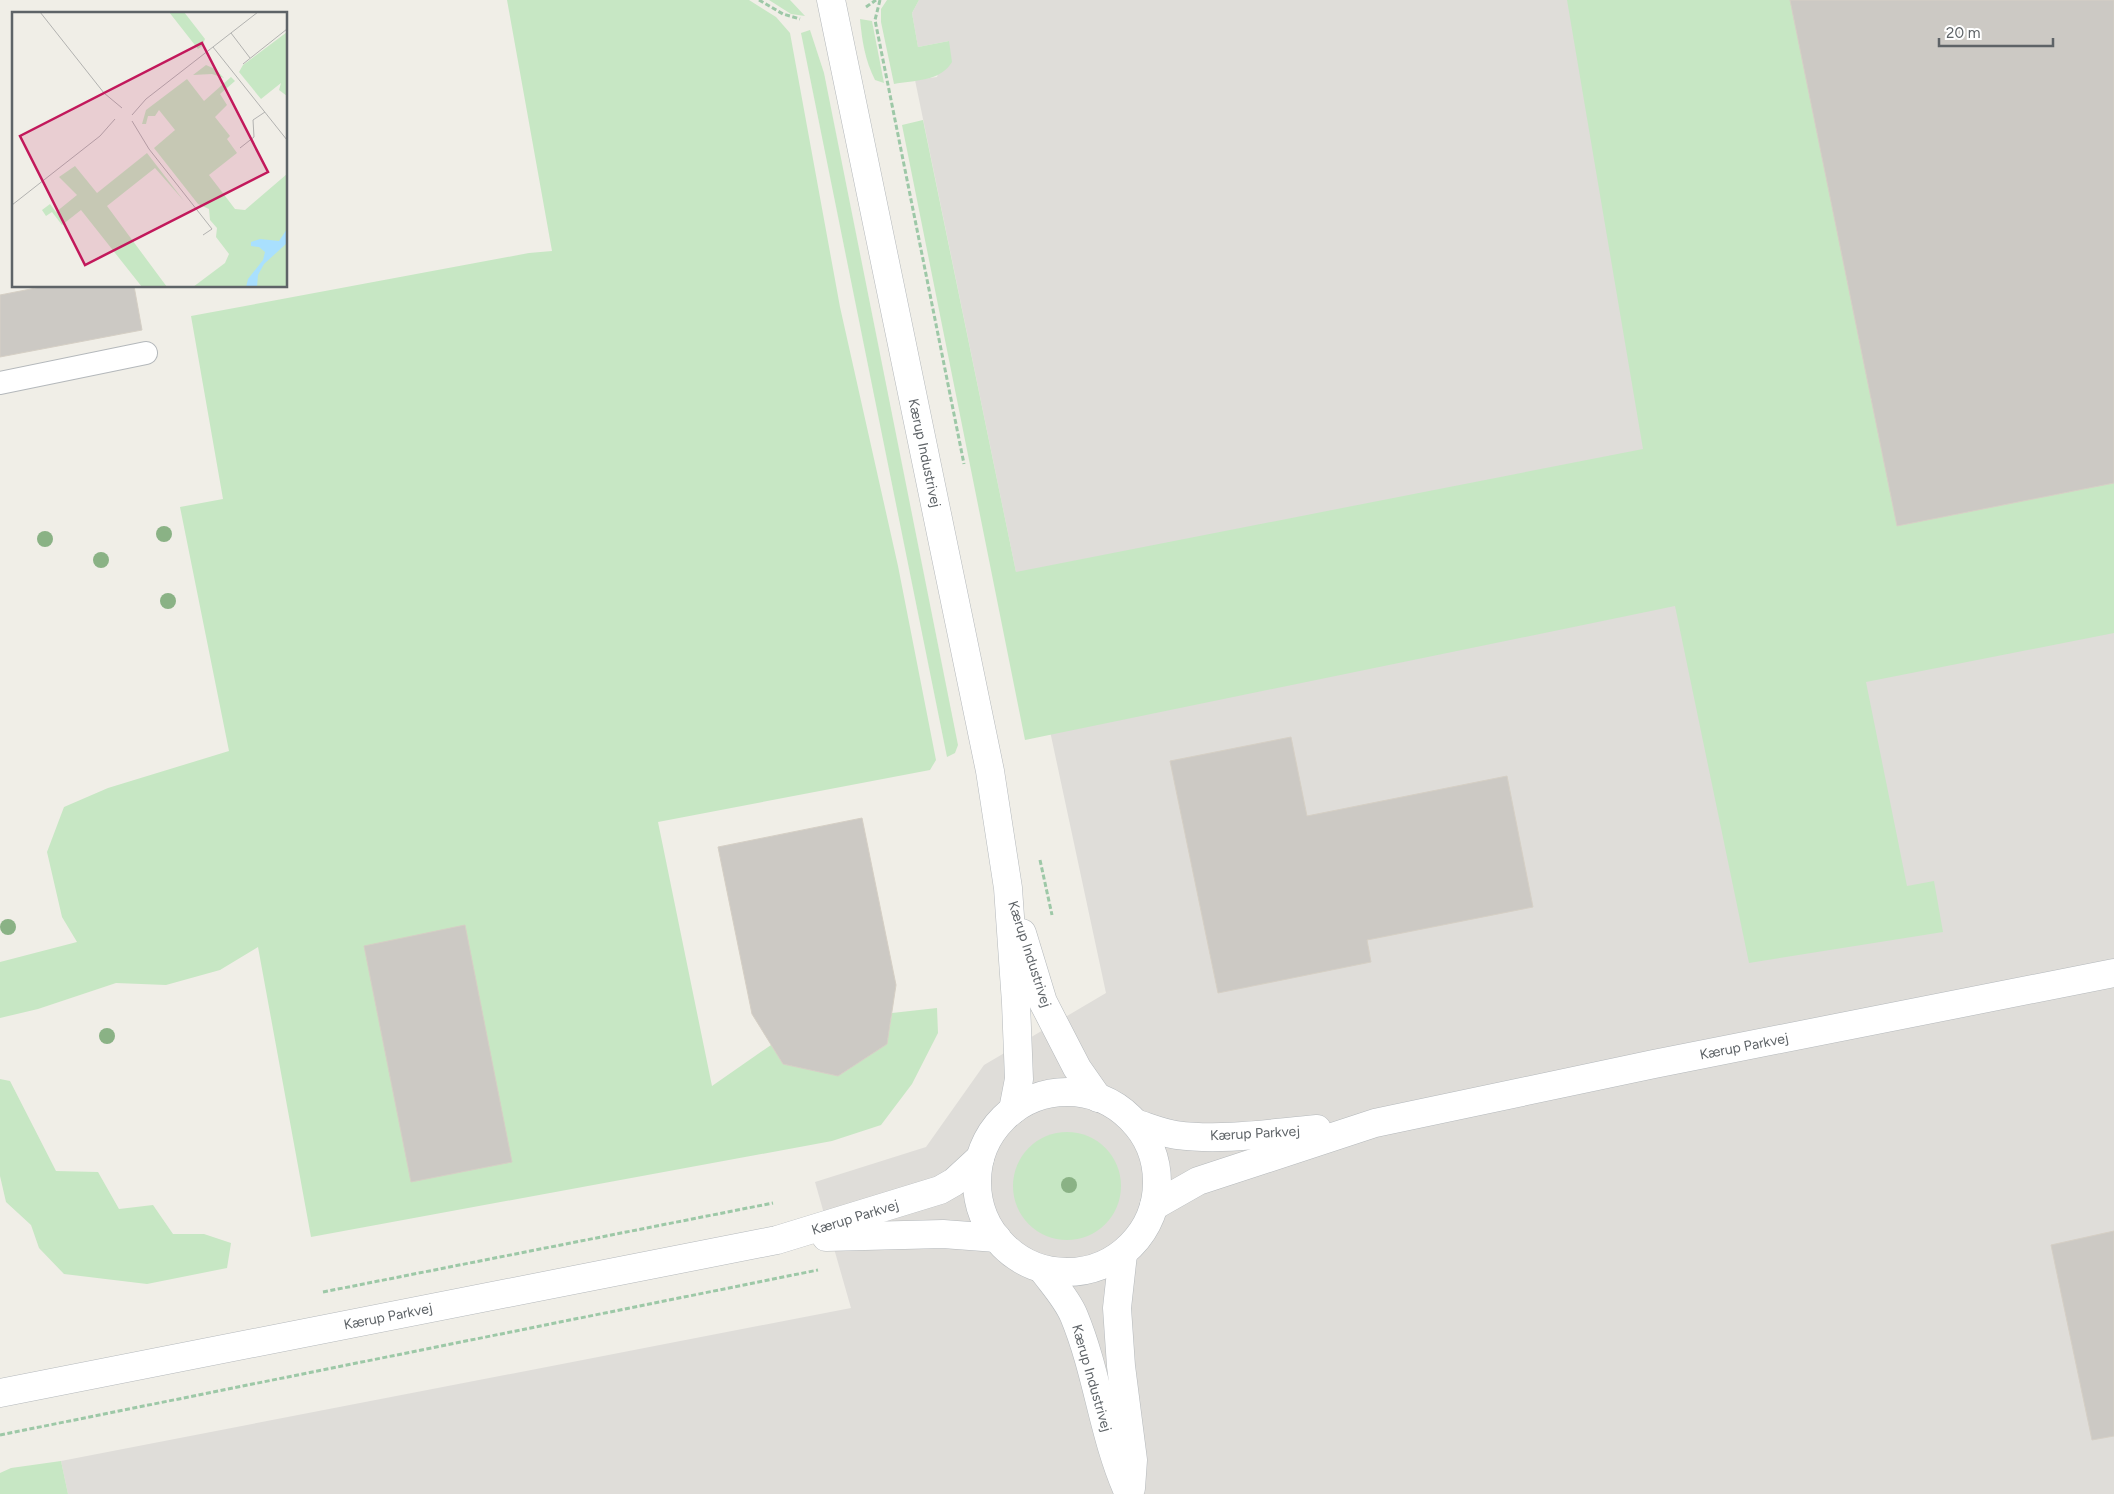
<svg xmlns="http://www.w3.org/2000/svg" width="2114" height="1494" viewBox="0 0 2114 1494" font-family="Figtree,sans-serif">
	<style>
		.industrial { fill: #dfddd9 }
		.green { fill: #c7e7c4 }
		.building { fill: #ccc9c4; stroke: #d5cfc5 }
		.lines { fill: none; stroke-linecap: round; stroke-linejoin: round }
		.service-casing { stroke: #b4b8bb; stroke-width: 24 }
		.minor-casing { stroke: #b4b8bb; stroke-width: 29 }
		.tertiary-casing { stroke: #b4b8bb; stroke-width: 29 }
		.path { stroke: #9dc8a7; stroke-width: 3; stroke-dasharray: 5 2.5; stroke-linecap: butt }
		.service { stroke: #fff; stroke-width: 22 }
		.minor { stroke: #fff; stroke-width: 28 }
		.tertiary { stroke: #fff; stroke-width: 28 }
		.tree { fill: #8ab285 }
		.labels { text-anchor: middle; stroke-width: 4; stroke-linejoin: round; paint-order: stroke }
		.street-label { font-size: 14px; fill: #5e6367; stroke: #fff }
		.inset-road { fill: none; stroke: #b2b2b0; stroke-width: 1 }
		.view { fill: #c2185b; fill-opacity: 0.15; stroke: #c2185b; stroke-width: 2.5 }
		.inset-edge { fill: none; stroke: #5e6367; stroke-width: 2.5 }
	</style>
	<rect width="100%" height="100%" fill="#f0eee7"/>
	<polygon class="industrial" points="919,0 2114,0 2114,1494 68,1494 61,1461 851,1308 815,1182 926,1147 984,1065 1106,993 1016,572 915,80 937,77 949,41 918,47 912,13"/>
	<g class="green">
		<polygon points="507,0 749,0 776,17 790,33 840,307 898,566 936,760 930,770 658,822 712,1086 771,1045 783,1064 838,1076 887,1044 892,1013 937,1008 938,1033 912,1084 881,1125 832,1141 311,1237 258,947 220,970 166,985 116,983 38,1009 0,1018 0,962 77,942 62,917 47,852 64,807 108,788 229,751 180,507 223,499 191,316 529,253 552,251"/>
		<polygon points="769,0 790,0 805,16 791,14"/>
		<path d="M887,0H919L912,13L918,47L949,41L952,62C940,82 914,80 894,84L881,22V9Z"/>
		<polygon points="1567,0 1790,0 1897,526 2114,483 2114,633 1866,682 1907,886 1934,881 1943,932 1749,963 1675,606 1025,740 902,125 923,120 1016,572 1643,449"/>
		<path d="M860,19L872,21L884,83L875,80C865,60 862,41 860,19Z"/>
		<polygon points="810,30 824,73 958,745 955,753 947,757 801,33"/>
		<polygon points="0,1079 10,1081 56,1171 98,1172 119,1209 153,1205 173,1234 204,1234 231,1243 227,1268 147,1284 64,1274 39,1248 31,1225 6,1202 0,1176"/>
		<circle cx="1067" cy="1186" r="54"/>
		<polygon points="61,1461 68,1494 0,1494 0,1473 11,1468"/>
	</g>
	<g class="building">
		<polygon points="1790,0 2114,0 2114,483 1897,526"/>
		<polygon points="46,286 134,286 142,330 0,357 0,295"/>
		<polygon points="1291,737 1307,816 1507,776 1533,907 1367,940 1371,962 1218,993 1170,761"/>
		<polygon points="862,818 896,985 887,1044 838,1076 783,1064 752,1014 718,847"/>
		<polygon points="465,925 512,1162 411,1182 364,946"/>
		<polygon points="2114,1231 2114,1436 2092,1440 2051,1245"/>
	</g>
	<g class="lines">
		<g class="service-casing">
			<polyline id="service" points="0,383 146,353"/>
		</g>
		<g class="minor-casing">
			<g id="minor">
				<polyline points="831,0 990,771 1008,888 1016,1003 1019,1079 1013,1110"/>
				<polyline points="1022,933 1043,1002 1077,1068 1098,1098"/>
				<circle cx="1067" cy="1182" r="90"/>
				<path d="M1135,1123C1148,1127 1162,1133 1176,1135C1222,1141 1271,1133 1317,1129"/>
				<polyline points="1154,1206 1198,1181 1375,1123 1654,1064 2114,973"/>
				<polyline points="1123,1254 1117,1308 1121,1366 1133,1460 1131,1488"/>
				<path d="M1042,1269C1053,1284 1067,1299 1074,1316C1098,1374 1103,1437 1129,1494"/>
			</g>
		</g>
		<g class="tertiary-casing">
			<g id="tertiary">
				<polyline points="826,1237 943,1234 997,1238"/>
				<polyline points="0,1393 777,1240 940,1190 954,1182 980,1158"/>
			</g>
		</g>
		<g class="path">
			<polyline points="759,0 783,14 800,19"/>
			<polyline points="880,0 875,20 964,464"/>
			<polyline points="866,7 876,0"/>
			<polyline points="1040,860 1052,915"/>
			<polyline points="323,1292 773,1203"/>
			<polyline points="0,1435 818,1270"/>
		</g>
		<use href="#service" class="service"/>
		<use href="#minor" class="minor"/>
		<use href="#tertiary" class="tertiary"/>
	</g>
	<g class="tree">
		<circle cx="164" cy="534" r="8"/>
		<circle cx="45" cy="539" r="8"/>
		<circle cx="101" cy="560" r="8"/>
		<circle cx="168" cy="601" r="8"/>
		<circle cx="8" cy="927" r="8"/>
		<circle cx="107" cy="1036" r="8"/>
		<circle cx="1069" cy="1185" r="8"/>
	</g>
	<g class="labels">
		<g class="street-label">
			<text transform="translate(925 453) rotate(78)" y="5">Kærup Industrivej</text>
			<text transform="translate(1030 954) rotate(72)" y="5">Kærup Industrivej</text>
			<text transform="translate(1744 1046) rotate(-11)" y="5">Kærup Parkvej</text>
			<text transform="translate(1255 1133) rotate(-3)" y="5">Kærup Parkvej</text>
			<text transform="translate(855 1217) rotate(-17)" y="5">Kærup Parkvej</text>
			<text transform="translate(388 1316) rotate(-11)" y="5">Kærup Parkvej</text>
			<text transform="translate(1092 1378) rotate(74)" y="5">Kærup Industrivej</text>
		</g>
	</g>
	<g transform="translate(12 12)">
		<rect width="275" height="275" fill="#f0eee7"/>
		<path d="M157,0H172L193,27L190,34L186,37ZM275,20V84L267,78L269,71L249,87L227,60L231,53ZM194,53L203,57L212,66L200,62L181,63ZM219,65L223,69L208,82L215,93L203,105L218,124L215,127L225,141L197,163L223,197L233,198L275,162V275H181L213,251L217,242L204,225L205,216L198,208L197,197L186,192L142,136L163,118L147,98L143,104H136L134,112H130L134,98L175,67L192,89ZM135,141L172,189L143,156L95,194L155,275H130L69,198L50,213L40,200L34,204L30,198L38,192L44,200L65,183L47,165L63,154L85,181Z" fill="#c7e7c4"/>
		<path d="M275,217V231L252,252L246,263L245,275H234L236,267L251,248L253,240L247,235L239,234V230L248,227L267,229Z" fill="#a9e0fe"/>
		<path class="inset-road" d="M28,0L92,81L110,96M219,21L238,46M201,35L275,128M231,52L275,17M120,103L134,87L246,0M120,109L137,137L200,217L191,223M228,136L242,125L241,108L253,100M0,193L88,124L103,107"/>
		<path class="view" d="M190,31L256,160L73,253L8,124Z"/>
		<rect width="275" height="275" class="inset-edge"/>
	</g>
	<path d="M1939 38v8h114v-8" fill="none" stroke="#5e6367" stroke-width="2.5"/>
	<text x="1946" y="38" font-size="15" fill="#5e6367" stroke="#ffffff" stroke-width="4" paint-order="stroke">20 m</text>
</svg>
